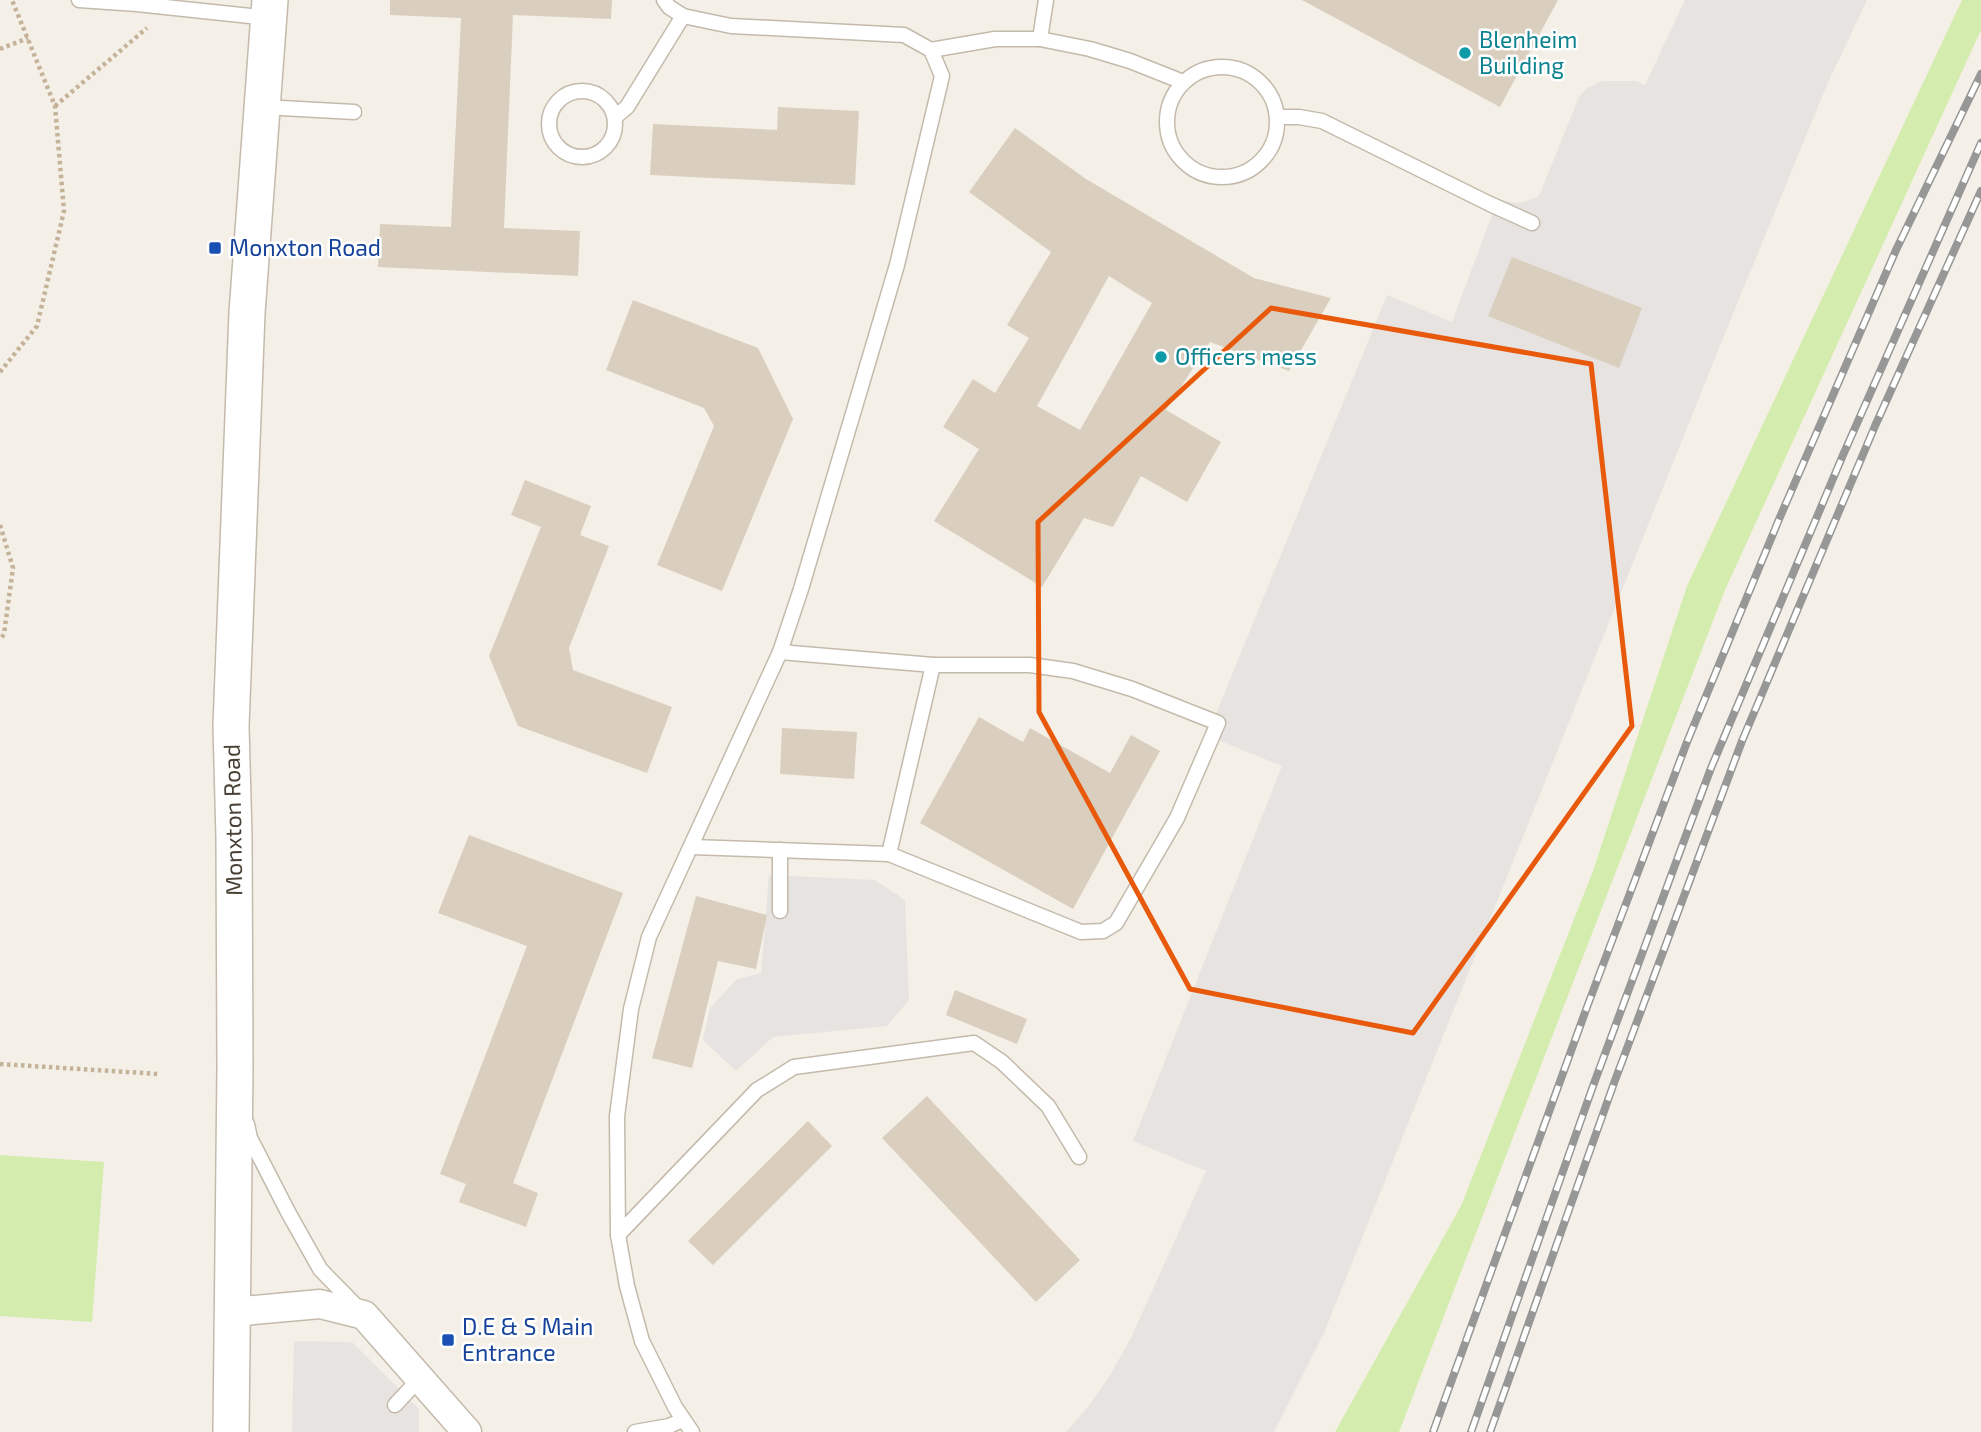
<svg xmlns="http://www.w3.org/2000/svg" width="1981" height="1432" viewBox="0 0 1981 1432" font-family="'Exo 2',sans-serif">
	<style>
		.green { fill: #d4ecad }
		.parking { fill: #e6e3e0 }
		.building { fill: #dacebf; fill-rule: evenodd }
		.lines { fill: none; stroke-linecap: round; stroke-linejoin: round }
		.service-casing { stroke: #c4baac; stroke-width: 17 }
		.minor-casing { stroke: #c4baac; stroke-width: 31 }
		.tertiary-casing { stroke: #c4baac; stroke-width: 38 }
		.path { stroke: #c4b299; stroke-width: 4.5; stroke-dasharray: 3.5 3.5; stroke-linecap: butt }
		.service { stroke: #fff; stroke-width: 14 }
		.minor { stroke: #fff; stroke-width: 28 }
		.tertiary { stroke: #fff; stroke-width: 35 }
		.rail-casing { stroke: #979797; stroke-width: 8 }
		.rail { stroke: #fff; stroke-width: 5; stroke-dasharray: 16; stroke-linecap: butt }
		.marked { fill: none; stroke: #e8590c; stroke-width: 5; stroke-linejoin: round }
		.culture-dot { fill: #0f9aa8; stroke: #fff; stroke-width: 2.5 }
		.transit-dot { fill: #1a4fb4; stroke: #fff; stroke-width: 2.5 }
		.labels { text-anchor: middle; stroke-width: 5; stroke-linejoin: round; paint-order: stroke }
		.culture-label { font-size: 23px; fill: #0d838f; stroke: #fff; text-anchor: start }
		.transit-label { font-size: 23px; fill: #164399; stroke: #fff; text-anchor: start }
		.street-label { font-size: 23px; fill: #494036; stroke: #fff }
	</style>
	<rect width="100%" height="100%" fill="#f5f0e7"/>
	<g class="green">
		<polygon points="1962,0 1981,0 1981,30 1725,590 1399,1432 1335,1432 1461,1206 1593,871 1687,586"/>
		<polygon points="0,1155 104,1162 92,1322 0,1316"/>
	</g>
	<g class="parking">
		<polygon points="1685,0 1867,0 1826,87 1717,353 1324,1333 1274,1432 1066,1432 1088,1407 1109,1377 1131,1338 1206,1171 1133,1141 1282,766 1206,735 1220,704 1387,295 1452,322 1498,199 1515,203 1527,201 1539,196 1579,97 1587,88 1602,81 1636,81 1645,85"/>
		<polygon points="769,875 875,880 905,900 909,1000 887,1026 773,1037 736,1071 703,1040 710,1008 737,979 761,973"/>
		<polygon points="294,1341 352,1342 419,1409 419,1432 292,1432"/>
	</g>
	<g class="building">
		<polygon points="390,0 612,0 611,19 513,15 504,228 580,231 578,276 378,267 380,224 451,227 461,18 390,15"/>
		<polygon points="1302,0 1558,0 1500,107"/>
		<polygon points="778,107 859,111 855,185 650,175 653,124 777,130"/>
		<path d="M1015,128L1086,179L1254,278L1331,298L1289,371L1210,342L1166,410L1221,442L1187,502L1141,476L1113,527L1084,518L1042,587L934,521L979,449L943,427L973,379L995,393L1029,338L1007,325L1051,252L969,192ZM1109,276L1152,303L1080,430L1037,406Z"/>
		<polygon points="1512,257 1642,308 1619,368 1488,316"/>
		<polygon points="633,300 758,348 793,419 722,591 657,565 714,426 704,408 606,370"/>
		<polygon points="525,480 591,506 580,535 609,546 569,648 573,670 672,707 647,773 518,726 489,656 541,527 511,515"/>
		<polygon points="979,717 1023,742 1030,728 1110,773 1131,735 1160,751 1073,909 920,823"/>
		<polygon points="782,728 857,732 854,779 780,774"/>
		<polygon points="469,835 623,893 513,1183 538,1193 526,1227 459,1202 466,1184 440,1174 527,946 438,913"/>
		<polygon points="696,896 767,915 756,969 718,961 692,1068 652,1058"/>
		<polygon points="955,990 1027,1019 1017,1044 946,1015"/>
		<polygon points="927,1096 1080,1260 1036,1302 882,1138"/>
		<polygon points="808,1121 832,1146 713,1265 688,1241"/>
	</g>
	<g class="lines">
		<g class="service-casing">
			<g id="service">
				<polyline points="79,0 137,4 269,18"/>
				<polyline points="683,16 731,26 904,35 931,50 942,76 897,265 801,589 780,652 649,937 631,1009 617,1116 618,1235 627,1286 642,1341 675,1407 692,1432"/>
				<polyline points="1040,39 1046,0"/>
				<polyline points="931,50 995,39 1040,39 1090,49 1130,61 1183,82"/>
				<circle cx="1222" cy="122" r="55"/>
				<circle cx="582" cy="124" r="33"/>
				<polyline points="263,107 354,112"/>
				<polyline points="615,117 627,107 683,16 669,7 664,0"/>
				<polyline points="1278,117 1299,117 1322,121 1490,204 1532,223"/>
				<polyline points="692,847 889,854 1081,932 1103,931 1116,923 1177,818 1218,723 1132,689 1073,671 1030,665 933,665 780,652"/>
				<polyline points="889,854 933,665"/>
				<polyline points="780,911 780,850"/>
				<polyline points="247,1124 250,1138 288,1212 320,1269 358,1308"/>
				<polyline points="618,1235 757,1090 794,1067 974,1043 1002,1062 1048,1106 1079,1157"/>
				<polyline points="395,1405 420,1378"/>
				<polyline points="635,1432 669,1426 682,1420"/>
			</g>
		</g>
		<g class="minor-casing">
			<polyline id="minor" points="232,1312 320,1304 364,1315 467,1432"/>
		</g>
		<g class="tertiary-casing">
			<polyline id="tertiary" points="231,1432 235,1067 234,838 231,726 247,313 270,0"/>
		</g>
		<g class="path">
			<polyline points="0,49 28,38"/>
			<polyline points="55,106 147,28"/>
			<polyline points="0,372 37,326 64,211 55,106 12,0"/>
			<polyline points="0,525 13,568 4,634 0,640"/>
			<polyline points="0,1064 159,1074"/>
		</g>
		<use href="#service" class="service"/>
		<use href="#minor" class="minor"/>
		<use href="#tertiary" class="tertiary"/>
		<g class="rail-casing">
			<g id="rail">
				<polyline points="1433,1432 1587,1007 1687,742 1780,517 1896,250 1981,74"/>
				<polyline points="1471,1432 1593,1086 1711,768 1843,455 1981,143"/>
				<polyline points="1490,1432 1614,1083 1742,741 1875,426 1981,191"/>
			</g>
		</g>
		<use href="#rail" class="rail"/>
	</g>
	<path class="marked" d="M1271,308L1591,364L1632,726L1413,1033L1190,989L1039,712L1038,522Z"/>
	<g class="culture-dot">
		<circle cx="1465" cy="53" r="7"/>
		<circle cx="1161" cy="357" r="7"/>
	</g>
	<g class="transit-dot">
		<rect x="208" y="241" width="14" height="14" rx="3.5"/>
		<rect x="441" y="1333" width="14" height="14" rx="3.5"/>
	</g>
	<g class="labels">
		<g class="culture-label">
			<text x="1479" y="48">Blenheim<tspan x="1479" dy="26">Building</tspan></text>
			<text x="1175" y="365">Officers mess</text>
		</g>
		<g class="transit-label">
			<text x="229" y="256">Monxton Road</text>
			<text x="462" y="1335">D.E &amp; S Main<tspan x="462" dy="26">Entrance</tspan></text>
		</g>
		<g class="street-label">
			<text transform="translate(233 820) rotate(-91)" y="8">Monxton Road</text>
		</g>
	</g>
</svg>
